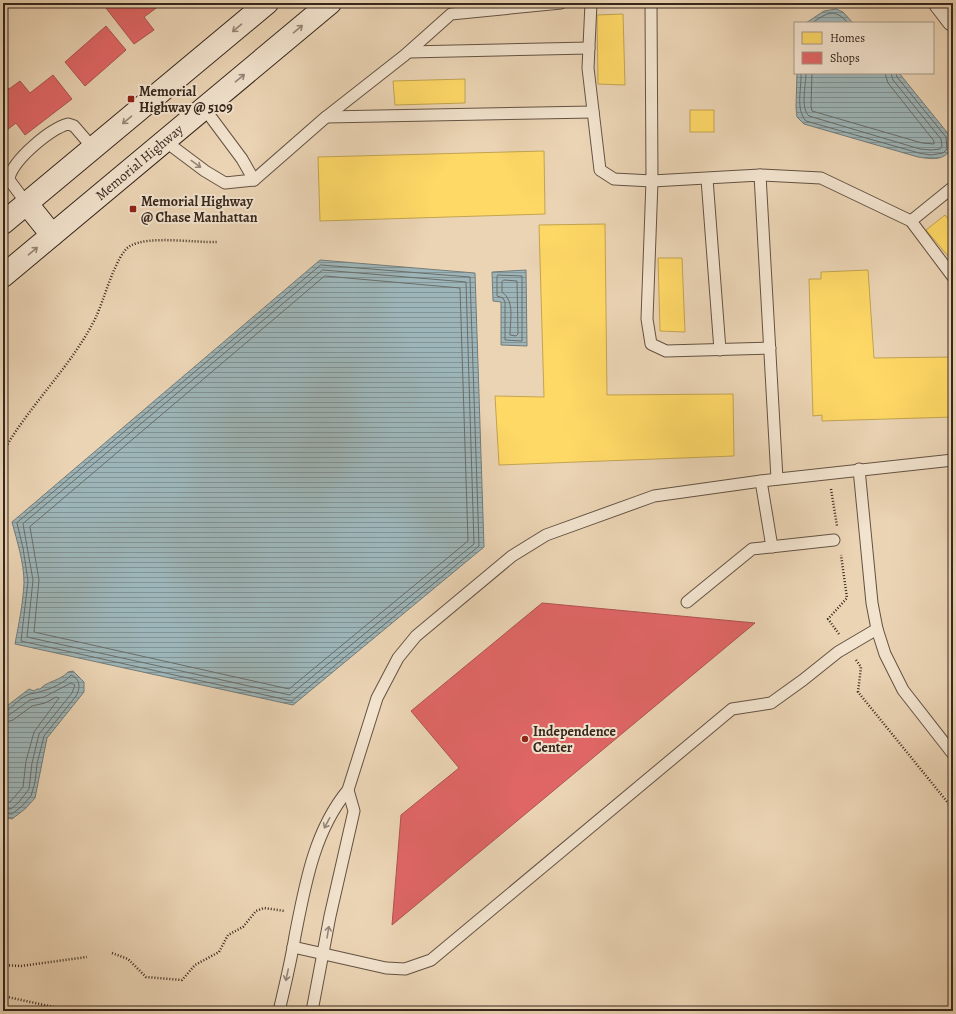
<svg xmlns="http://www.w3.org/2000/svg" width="956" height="1014" viewBox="0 0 956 1014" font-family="Alegreya,serif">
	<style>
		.water { fill: url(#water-rules); stroke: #747c7a }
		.homes { fill: #ffd966; stroke: #c3a450 }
		.shops { fill: #e06666; stroke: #ad5350 }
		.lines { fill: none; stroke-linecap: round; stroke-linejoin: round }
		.shore { stroke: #6a6e6a; stroke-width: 1 }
		.service-casing { stroke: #635243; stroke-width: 13 }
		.tertiary-casing { stroke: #635243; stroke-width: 24 }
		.secondary-casing { stroke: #36271d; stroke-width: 24 }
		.path { stroke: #36271d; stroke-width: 2.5; stroke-dasharray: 1 2; stroke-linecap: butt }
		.service { stroke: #f2e3ce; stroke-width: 11 }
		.tertiary { stroke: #f2e3ce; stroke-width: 22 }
		.secondary { stroke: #f2e3ce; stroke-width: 22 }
		.oneway { stroke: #948576 }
		.poi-dot { fill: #8f2418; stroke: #f2e3ce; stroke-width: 1.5 }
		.labels { text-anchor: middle; stroke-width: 4; stroke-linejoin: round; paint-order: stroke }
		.poi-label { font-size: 14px; font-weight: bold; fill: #36271d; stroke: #f2e3ce; text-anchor: start }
		.street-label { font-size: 14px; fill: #36271d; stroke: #f2e3ce }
	</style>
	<defs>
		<pattern id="water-rules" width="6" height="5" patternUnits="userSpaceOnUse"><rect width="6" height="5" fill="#9db5b8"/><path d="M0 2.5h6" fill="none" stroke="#819395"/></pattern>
	</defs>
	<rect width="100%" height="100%" fill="#ebd4b4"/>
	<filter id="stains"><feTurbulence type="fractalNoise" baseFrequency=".005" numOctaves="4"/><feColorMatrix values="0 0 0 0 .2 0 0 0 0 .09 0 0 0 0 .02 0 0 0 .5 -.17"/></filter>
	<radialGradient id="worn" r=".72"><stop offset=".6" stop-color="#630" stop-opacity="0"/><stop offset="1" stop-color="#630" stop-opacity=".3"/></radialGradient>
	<g class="water">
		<polygon points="836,9 843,12 853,23 806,23 824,11"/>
		<path d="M797,73H899L950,136V151C941,161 931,159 918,157L804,124L797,117L796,107Z"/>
		<path d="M320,260L475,273L484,547L293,705L15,644C19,623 23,603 24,583C24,562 17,541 12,522Z"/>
		<polygon points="526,270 527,346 501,345 501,302 493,301 492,272"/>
		<path d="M73,671L84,682V692L47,738L35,798L25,809L12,819L3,817V709L29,689L34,691L37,689H40C47,681 60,681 68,672Z"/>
	</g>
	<g class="homes">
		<polygon points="623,14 625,85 598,84 597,15"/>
		<polygon points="465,79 465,103 395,105 393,81"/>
		<rect x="690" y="110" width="24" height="22"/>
		<polygon points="544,151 545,214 320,221 318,157"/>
		<polygon points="945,215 953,225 953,262 926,230"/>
		<polygon points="605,224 607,395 733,394 734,456 499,465 495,396 544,397 539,225"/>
		<polygon points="658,258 682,258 685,332 660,331"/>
		<polygon points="868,270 874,358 953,357 953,417 822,421 822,415 813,416 809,279 821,279 821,272"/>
	</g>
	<g class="shops">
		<polygon points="102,3 163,3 144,17 154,30 134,44"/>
		<polygon points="106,26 126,50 85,86 65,62"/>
		<polygon points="53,75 72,99 25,135 16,123 3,133 3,82 9,89 20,81 30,93"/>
		<polygon points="542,603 755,623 392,925 401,815 459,768 411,711"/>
	</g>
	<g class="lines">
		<g class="shore">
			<path d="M812,23C827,13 834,7 848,23"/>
			<path d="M801,73C802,88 795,109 806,121L919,153L931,155L943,153L947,149L946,137L897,77L896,73"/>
			<path d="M806,73C806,85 800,108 809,116L920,149L931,150L940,149L942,146L941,139L893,80L891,73"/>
			<polyline points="812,73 811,106 812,111 922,143 934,144 934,141 888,83 885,73"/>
			<polygon points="321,265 470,277 479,546 292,701 21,641 28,581 23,548 17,523"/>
			<polygon points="323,270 466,282 474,544 290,695 27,637 33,580 23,524"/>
			<polygon points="498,275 522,276 522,341 505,340 505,302 503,298 497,296 497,277"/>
			<polygon points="325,276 460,288 468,541 289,689 34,632 39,580 30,527"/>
			<path d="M504,280L517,281L518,334L516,336L510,335C510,320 515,301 502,292V282Z"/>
			<path d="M3,712L7,711C13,706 22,696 30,694C42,692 62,686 71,675C80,678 81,688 76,696L44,736L37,764L35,782L31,796L22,806L12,814L3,813"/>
			<polyline points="3,717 9,715 30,700 44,697 71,683 75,685 72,693 39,734 32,763 29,789 19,802 11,809 3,808"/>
			<polyline points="3,723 13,720 32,706 45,703 56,697 59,698 34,732 26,761 23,787 10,802 3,802"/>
		</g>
		<g class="service-casing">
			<g id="service">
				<polyline points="591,3 588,68 600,170 614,179 652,181 760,175 777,479"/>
				<polyline points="651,3 652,181 647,319 651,344 666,351 770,348"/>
				<polyline points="409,52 589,48"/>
				<polyline points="204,108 242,159 254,180"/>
				<polyline points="326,117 593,112"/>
				<polyline points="165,141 205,171 225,183 254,180 326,117 405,55 451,14 561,3"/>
				<polyline points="760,175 821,178 911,221 953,277"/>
				<polyline points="707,179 720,350"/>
				<path d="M27,204L10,181L9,178C14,159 50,129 68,124L74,126L93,148"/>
				<polyline points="911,221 953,187"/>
				<polyline points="859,469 872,603 877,629 885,654 903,690 953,754"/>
				<polyline points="761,481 772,547"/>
				<polyline points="687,602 752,549 834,540"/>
				<polyline points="293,947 386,968 405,969 431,960 732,709 771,703 803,680 838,652 877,629"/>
				<path d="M279,1011C285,986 291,961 295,936C305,885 314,831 348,790L377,698L398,658L416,636L512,556L546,535L654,496L761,481L953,460"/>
				<polyline points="312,1011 330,916 354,811 348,790"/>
			</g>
		</g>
		<g class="tertiary-casing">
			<polyline id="tertiary" points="940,3 953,20"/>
		</g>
		<g class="secondary-casing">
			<g id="secondary">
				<polyline points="27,204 52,235"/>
				<polyline points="3,223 267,3"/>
				<polyline points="3,276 330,3"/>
			</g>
		</g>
		<g class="path">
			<path d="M3,452C30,404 72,366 96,317C104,300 116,254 130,246C149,235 195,243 217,242"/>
			<polyline points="831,489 837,526"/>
			<polyline points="839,634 828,619 847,598 841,555"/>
			<polyline points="856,660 861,667 858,692 953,809"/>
			<polyline points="112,953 128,959 146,977 182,980 195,965 219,952 228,935 243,927 256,911 264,908 285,911"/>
			<polyline points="3,965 21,966 87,957"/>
			<polyline points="3,996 72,1011"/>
		</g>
		<use href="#service" class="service"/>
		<use href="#tertiary" class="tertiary"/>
		<use href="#secondary" class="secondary"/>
	</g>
	<defs><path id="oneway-shaft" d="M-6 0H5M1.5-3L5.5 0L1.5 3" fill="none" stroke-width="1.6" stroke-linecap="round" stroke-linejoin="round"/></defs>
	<g class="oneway">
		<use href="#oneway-shaft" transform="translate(237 28) rotate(140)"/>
		<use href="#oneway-shaft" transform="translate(298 29) rotate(-40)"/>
		<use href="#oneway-shaft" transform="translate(240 78) rotate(-40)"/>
		<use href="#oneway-shaft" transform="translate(127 120) rotate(140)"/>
		<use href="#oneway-shaft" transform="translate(196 164) rotate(36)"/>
		<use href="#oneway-shaft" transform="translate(33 251) rotate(-40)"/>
		<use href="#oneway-shaft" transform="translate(327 823) rotate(118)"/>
		<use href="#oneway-shaft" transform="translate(328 932) rotate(-81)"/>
		<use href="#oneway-shaft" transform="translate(287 975) rotate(102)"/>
	</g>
	<g class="poi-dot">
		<rect x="127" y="95" width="8" height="8" rx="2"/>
		<rect x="129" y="205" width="8" height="8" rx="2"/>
		<circle cx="525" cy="739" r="4"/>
	</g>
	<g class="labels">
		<g class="poi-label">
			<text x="139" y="96">Memorial<tspan x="139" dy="16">Highway @ 5109</tspan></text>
			<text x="141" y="206">Memorial Highway<tspan x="141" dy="16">@ Chase Manhattan</tspan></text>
			<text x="533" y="736">Independence<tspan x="533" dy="16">Center</tspan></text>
		</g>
		<g class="street-label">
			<text transform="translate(139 162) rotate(-40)" y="5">Memorial Highway</text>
		</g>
	</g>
	<rect width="956" height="1014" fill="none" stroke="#ebd4b4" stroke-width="16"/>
	<rect x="4" y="4" width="948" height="1006" fill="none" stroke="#36271d" stroke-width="2"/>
	<rect x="8" y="8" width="940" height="998" fill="none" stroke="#36271d"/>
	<rect x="794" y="22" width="140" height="52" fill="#f2e3ce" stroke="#a79887"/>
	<rect x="802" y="32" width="20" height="12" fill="#ffd966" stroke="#a79887"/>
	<text x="830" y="42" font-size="12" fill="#36271d">Homes</text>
	<rect x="802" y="52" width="20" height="12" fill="#e06666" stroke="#a79887"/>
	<text x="830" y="62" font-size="12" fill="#36271d">Shops</text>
	<rect width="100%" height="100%" filter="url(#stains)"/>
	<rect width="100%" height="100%" fill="url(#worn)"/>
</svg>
